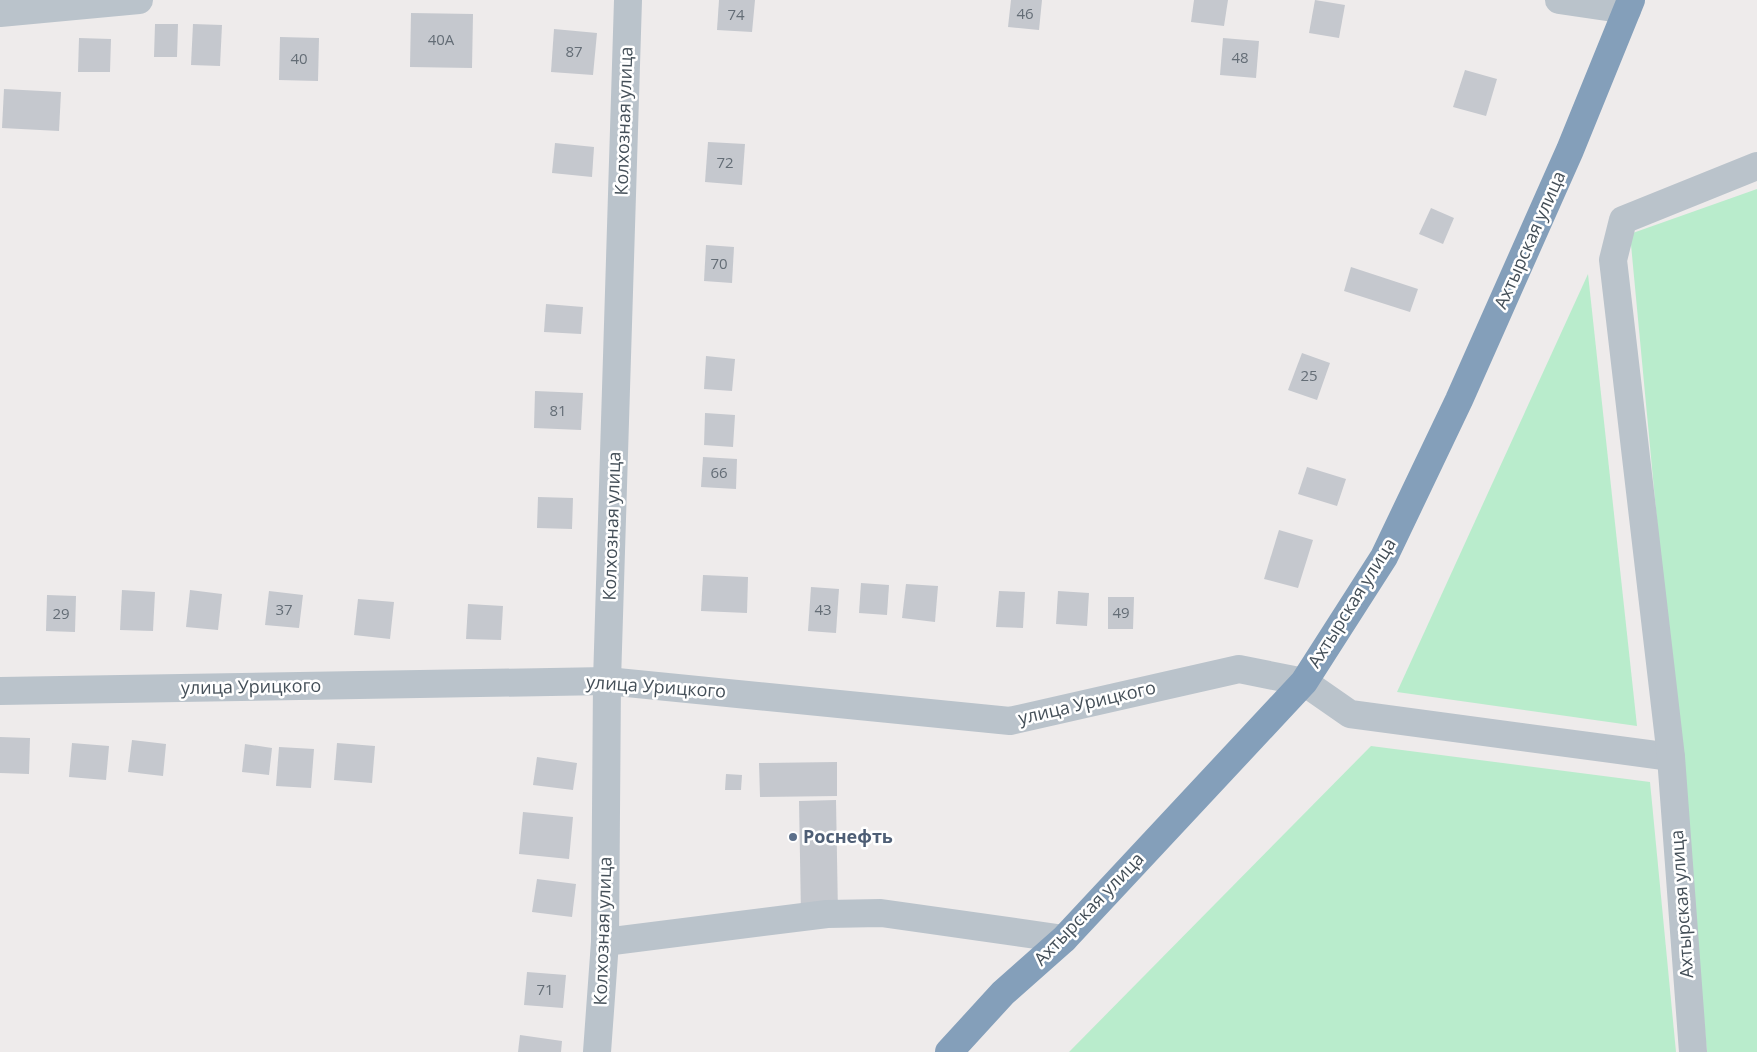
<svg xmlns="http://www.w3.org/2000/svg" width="1757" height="1052" viewBox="0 0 1757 1052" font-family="'Open Sans',sans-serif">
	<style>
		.green { fill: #b9eccc }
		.building { fill: #c5c8ce }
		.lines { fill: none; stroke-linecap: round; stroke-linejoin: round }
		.minor { stroke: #bac3cb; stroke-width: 28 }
		.highway { stroke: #849fba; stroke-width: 28 }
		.service-dot { fill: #5c6f8a; stroke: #fff; stroke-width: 2 }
		.labels { text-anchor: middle; stroke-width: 5; stroke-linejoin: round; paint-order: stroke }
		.number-label { font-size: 15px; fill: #646d76 }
		.street-label { font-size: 18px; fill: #444f58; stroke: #fff }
		.service-label { font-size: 18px; font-weight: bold; fill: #4e5e75; stroke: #fff; text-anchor: start }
	</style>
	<rect width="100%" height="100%" fill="#eeebeb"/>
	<g class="green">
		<polygon points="1757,189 1757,1052 1707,1052 1630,234"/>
		<polygon points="1588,274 1637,726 1397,692"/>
		<polygon points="1371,746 1650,782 1676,1052 1069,1052"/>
	</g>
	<g class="building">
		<polygon points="719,0 755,0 752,32 717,30"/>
		<polygon points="1011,0 1042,0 1039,30 1008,27"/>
		<polygon points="1194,0 1228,0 1224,26 1191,22"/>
		<polygon points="1315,0 1345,5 1339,38 1309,33"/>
		<polygon points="411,13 473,14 472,68 410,67"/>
		<polygon points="155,24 178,24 177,57 154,57"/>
		<polygon points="193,24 222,25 220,66 191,65"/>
		<polygon points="554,29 597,33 593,75 551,72"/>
		<polygon points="280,37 319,38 318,81 279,80"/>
		<polygon points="79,38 111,39 110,72 78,72"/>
		<polygon points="1223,38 1259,41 1256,78 1220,75"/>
		<polygon points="1465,70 1497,79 1486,116 1453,107"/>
		<polygon points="4,89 61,92 59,131 2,128"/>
		<polygon points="708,142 745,144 742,185 705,182"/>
		<polygon points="555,143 594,147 592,177 552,173"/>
		<polygon points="1431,208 1454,218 1443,244 1419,234"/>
		<polygon points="706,245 734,247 732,283 704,281"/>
		<polygon points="1351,267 1418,289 1410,312 1344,291"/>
		<polygon points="546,304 583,307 581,334 544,332"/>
		<polygon points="1302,353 1330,363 1317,400 1288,390"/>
		<polygon points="706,356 735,359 732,391 704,389"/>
		<polygon points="535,391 583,393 581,430 534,428"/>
		<polygon points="705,413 735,415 733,447 704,445"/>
		<polygon points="703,457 737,459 736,489 701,487"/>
		<polygon points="1307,467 1346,479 1337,506 1298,494"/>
		<polygon points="538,497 573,498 572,529 537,528"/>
		<polygon points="1279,530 1313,540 1298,588 1264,579"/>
		<polygon points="703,575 748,577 747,613 701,611"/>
		<polygon points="861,583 889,585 887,615 859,613"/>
		<polygon points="906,584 938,586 935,622 902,618"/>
		<polygon points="811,587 839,589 836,633 808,631"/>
		<polygon points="122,590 155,592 153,631 120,630"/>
		<polygon points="190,590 222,594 218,630 186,627"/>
		<polygon points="269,591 303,595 299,628 265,625"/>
		<polygon points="999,591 1025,592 1023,628 996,627"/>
		<polygon points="1058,591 1089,593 1087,626 1056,624"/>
		<polygon points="47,595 76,596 75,632 46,631"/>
		<polygon points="1108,597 1134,597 1133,629 1108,629"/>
		<polygon points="358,599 394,602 390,639 354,635"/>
		<polygon points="468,604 503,606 501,640 466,639"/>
		<polygon points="0,737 30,738 29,774 0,773"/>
		<polygon points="132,740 166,744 163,776 128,772"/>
		<polygon points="72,743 109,746 106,780 69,777"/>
		<polygon points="337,743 375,746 372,783 334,780"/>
		<polygon points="245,744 272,748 269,775 242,772"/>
		<polygon points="279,747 314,749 311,788 276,786"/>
		<polygon points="537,757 577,763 573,790 533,785"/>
		<polygon points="837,762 837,796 760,797 759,763"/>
		<polygon points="726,774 742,775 741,790 725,790"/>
		<polygon points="836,800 838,914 801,915 799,801"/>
		<polygon points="523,812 573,817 569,859 519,854"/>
		<polygon points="537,879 576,884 572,917 532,912"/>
		<polygon points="527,972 566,975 563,1008 524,1005"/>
		<polygon points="520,1035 562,1041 561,1052 518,1052"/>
	</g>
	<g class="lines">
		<g class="minor">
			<polyline points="1559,0 1627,10"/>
			<polyline points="0,13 139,0"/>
			<polyline points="0,691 607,681 1010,721 1239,669 1304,682 1350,714 1671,757"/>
			<polyline points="605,942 827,914 881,913 1064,939"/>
			<polyline points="597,1052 605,942 607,681 628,0"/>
			<polyline points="1693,1052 1671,757 1613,260 1623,220 1757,166"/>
		</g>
		<polyline class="highway" points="949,1052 1003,993 1064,939 1304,682 1384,557 1459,400 1570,150 1631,0"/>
	</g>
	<circle class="service-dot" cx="793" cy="837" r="5"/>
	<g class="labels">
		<g class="number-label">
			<text x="1025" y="19">46</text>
			<text x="736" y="20">74</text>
			<text x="441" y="45">40А</text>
			<text x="574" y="57">87</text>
			<text x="1240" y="63">48</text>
			<text x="299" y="64">40</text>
			<text x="725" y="168">72</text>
			<text x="719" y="269">70</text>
			<text x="1309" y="381">25</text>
			<text x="558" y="416">81</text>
			<text x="719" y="478">66</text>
			<text x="284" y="615">37</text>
			<text x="823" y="615">43</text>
			<text x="1121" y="618">49</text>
			<text x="61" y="619">29</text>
			<text x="545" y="995">71</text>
		</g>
		<g class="street-label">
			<text transform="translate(624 121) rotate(-88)" y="6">Колхозная улица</text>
			<text transform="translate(1530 240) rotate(-66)" y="6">Ахтырская улица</text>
			<text transform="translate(612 526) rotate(-88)" y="6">Колхозная улица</text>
			<text transform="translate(1352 603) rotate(-58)" y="6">Ахтырская улица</text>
			<text transform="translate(251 687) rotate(-1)" y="6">улица Урицкого</text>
			<text transform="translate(656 687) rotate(4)" y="6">улица Урицкого</text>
			<text transform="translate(1087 703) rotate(-13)" y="6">улица Урицкого</text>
			<text transform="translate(1682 904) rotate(-94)" y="6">Ахтырская улица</text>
			<text transform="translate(1089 909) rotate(-46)" y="6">Ахтырская улица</text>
			<text transform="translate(603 931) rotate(-88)" y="6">Колхозная улица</text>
		</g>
		<g class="service-label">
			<text x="803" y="843">Роснефть</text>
		</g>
	</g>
</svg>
